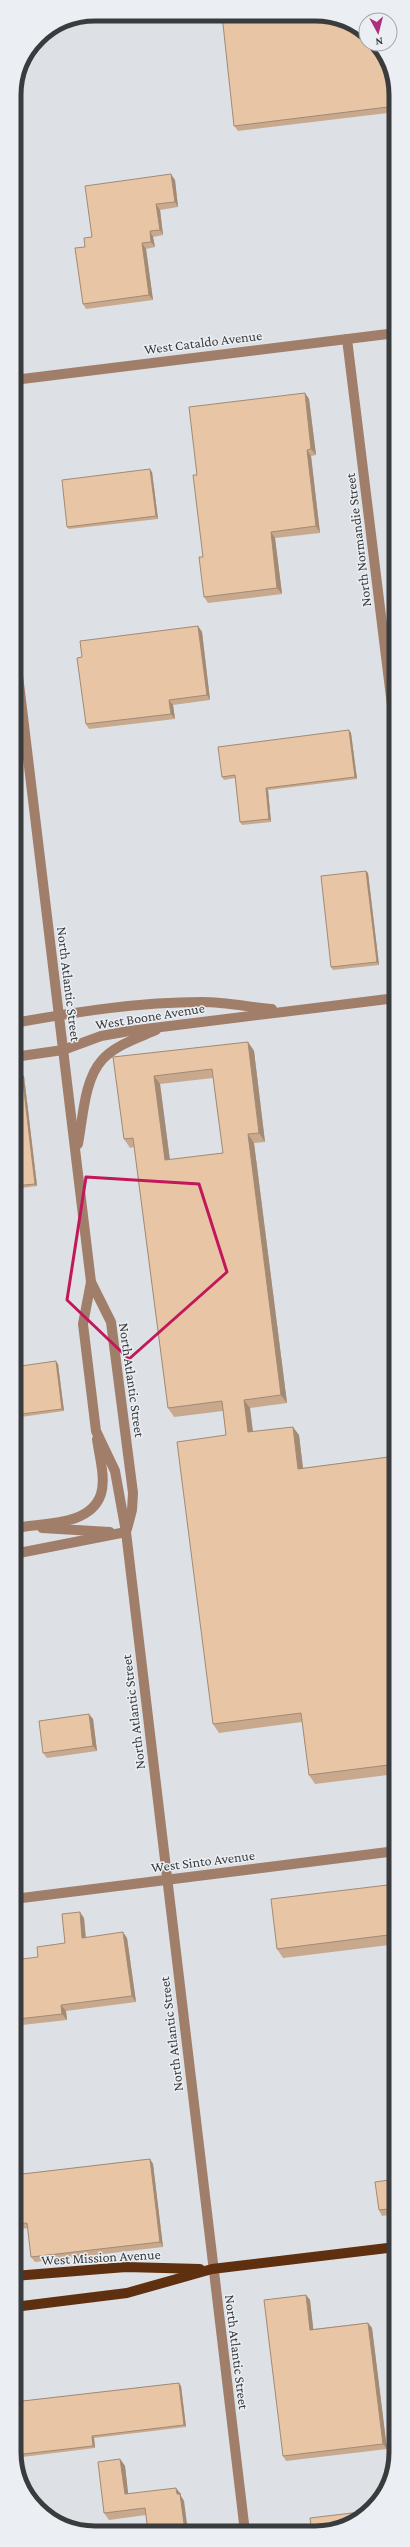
<svg xmlns="http://www.w3.org/2000/svg" width="410" height="2547" viewBox="0 0 410 2547" font-family="'Crimson Pro',serif">
	<style>
		.lines { fill: none; stroke-linecap: round; stroke-linejoin: round }
		.minor { stroke: #a17e69; stroke-width: 10 }
		.major { stroke: #5f300f; stroke-width: 10 }
		.wall { fill: #c8a98e; fill-rule: evenodd }
		.shaded-wall { fill: #a28a74 }
		.building { fill: #e8c5a5; stroke: #a28a74; fill-rule: evenodd }
		.marked { fill: none; stroke: #c2185b; stroke-width: 3; stroke-linejoin: round }
		.labels { text-anchor: middle; stroke-width: 3; stroke-linejoin: round; paint-order: stroke }
		.street-label { font-size: 14px; fill: #393b3c; stroke: #ebeef2 }
		.rim { fill: none; stroke: #393b3c; stroke-width: 5 }
	</style>
	<rect width="100%" height="100%" fill="#dde1e5"/>
	<g class="lines">
		<g class="minor">
			<polyline points="347,339 396,738"/>
			<polyline points="14,380 396,333"/>
			<polyline points="14,642 91,1282 83,1324 96,1431 115,1471 126,1532 245,2532"/>
			<path d="M14,1023C75,1012 139,1002 202,1002C225,1002 249,1007 272,1009"/>
			<polyline points="14,1057 63,1050 101,1036 129,1031 396,998"/>
			<path d="M78,1144C83,1118 84,1080 102,1060C115,1045 138,1038 156,1030"/>
			<polyline points="91,1282 111,1322 133,1493 132,1510 127,1529"/>
			<path d="M21,1527C47,1523 91,1525 101,1494C106,1478 99,1455 97,1439"/>
			<polyline points="42,1528 110,1532"/>
			<polyline points="14,1554 126,1532"/>
			<polyline points="14,1899 396,1851"/>
		</g>
		<g class="major">
			<polyline points="14,2276 126,2267 200,2269"/>
			<polyline points="14,2307 127,2293 212,2269 396,2247"/>
		</g>
	</g>
	<g class="wall">
		<polygon points="396,89 396,112 238,131 234,126"/>
		<polygon points="175,180 178,207 160,210 163,235 153,237 155,247 146,249 153,300 86,309 83,304 85,247 92,237"/>
		<polygon points="305,393 309,399 316,455 311,456 320,533 275,538 282,594 208,603 204,597 203,557 197,475"/>
		<polygon points="152,472 158,519 69,529 67,527"/>
		<polygon points="198,626 202,632 210,700 173,705 175,719 89,729 86,724 82,657"/>
		<polygon points="349,730 351,733 357,779 268,790 271,822 242,825 240,822 235,778 224,780 222,777"/>
		<polygon points="366,871 368,873 379,965 333,970 331,967"/>
		<path d="M248,1042L254,1051L265,1142L254,1143L287,1403L250,1408L253,1432L299,1435L303,1468L396,1456V1774L315,1784L309,1775L302,1722L219,1733L213,1724L226,1435L223,1411L174,1417L168,1408L134,1147L130,1148L124,1139L113,1057ZM213,1078L223,1153L170,1160L160,1084Z"/>
		<polygon points="14,1075 24,1076 37,1186 14,1189"/>
		<polygon points="58,1364 64,1411 14,1418 14,1367"/>
		<polygon points="93,1719 97,1751 47,1758 43,1753"/>
		<polygon points="396,1884 396,1973 392,1967 389,1945 283,1958 277,1949"/>
		<polygon points="84,1918 86,1937 127,1938 136,2002 66,2011 67,2020 22,2025 18,2019 38,1957 65,1943"/>
		<polygon points="150,2159 153,2164 163,2247 35,2262 31,2257 28,2228 14,2230 14,2175"/>
		<polygon points="396,2179 396,2214 382,2216 379,2210"/>
		<polygon points="306,2295 310,2300 313,2329 368,2323 372,2328 387,2449 286,2461 283,2456"/>
		<polygon points="179,2383 181,2386 186,2427 94,2438 95,2448 14,2458 14,2402"/>
		<polygon points="120,2459 125,2466 128,2494 181,2494 181,2496 184,2501 146,2515 109,2520 104,2513"/>
	</g>
	<g class="shaded-wall">
		<polygon points="171,174 175,180 178,207 175,202"/>
		<polygon points="156,204 160,210 163,235 160,230"/>
		<polygon points="150,231 153,237 155,247 151,242"/>
		<polygon points="142,243 146,249 153,300 149,295"/>
		<polygon points="305,393 309,399 316,455 311,449"/>
		<polygon points="307,450 311,456 320,533 316,526"/>
		<polygon points="150,469 152,472 158,519 156,516"/>
		<polygon points="271,532 275,538 282,594 277,588"/>
		<polygon points="198,626 202,632 210,700 207,695"/>
		<polygon points="169,700 173,705 175,719 171,714"/>
		<polygon points="349,730 351,733 357,779 355,777"/>
		<polygon points="266,788 268,790 271,822 269,819"/>
		<polygon points="366,871 368,873 379,965 377,962"/>
		<polygon points="248,1042 254,1051 265,1142 259,1133"/>
		<polygon points="22,1074 24,1076 37,1186 35,1184"/>
		<polygon points="154,1076 160,1084 171,1169 165,1160"/>
		<polygon points="248,1134 254,1143 287,1403 281,1395"/>
		<polygon points="56,1361 58,1364 64,1411 62,1409"/>
		<polygon points="244,1400 250,1408 254,1441 248,1432"/>
		<polygon points="293,1427 299,1435 304,1477 298,1469"/>
		<polygon points="89,1714 93,1719 97,1751 93,1746"/>
		<polygon points="80,1912 84,1918 86,1944 82,1938"/>
		<polygon points="123,1932 127,1938 136,2002 132,1996"/>
		<polygon points="61,2005 66,2011 67,2020 62,2014"/>
		<polygon points="150,2159 153,2164 163,2247 160,2242"/>
		<polygon points="306,2295 310,2300 314,2335 310,2330"/>
		<polygon points="368,2323 372,2328 387,2449 383,2444"/>
		<polygon points="179,2383 181,2386 186,2427 184,2425"/>
		<polygon points="92,2436 94,2438 95,2448 93,2446"/>
		<polygon points="120,2459 125,2466 129,2501 125,2494"/>
		<polygon points="176,2488 181,2494 181,2496 184,2501 188,2531 185,2531"/>
	</g>
	<g class="building">
		<polygon points="222,15 336,17 366,35 366,44 377,44 396,89 396,106 234,126"/>
		<polygon points="171,174 175,202 156,204 160,230 150,231 151,242 142,243 149,295 83,304 75,248 85,247 84,238 92,237 85,186"/>
		<polygon points="305,393 311,449 307,450 316,526 271,532 277,588 204,597 199,557 203,557 193,475 197,475 189,407"/>
		<polygon points="150,469 156,516 67,527 62,480"/>
		<polygon points="198,626 207,695 169,700 171,714 86,724 77,658 82,657 80,641"/>
		<polygon points="349,730 355,777 266,788 269,819 240,822 235,775 222,777 218,747"/>
		<polygon points="366,871 377,962 331,967 321,876"/>
		<path d="M248,1042L259,1133L248,1134L281,1395L244,1400L248,1432L293,1427L298,1469L396,1456V1764L309,1775L301,1713L213,1724L177,1442L226,1435L222,1401L168,1408L133,1138L124,1139L113,1057ZM212,1069L223,1153L165,1160L154,1076Z"/>
		<polygon points="22,1074 35,1184 14,1186 14,1075"/>
		<polygon points="56,1361 62,1409 14,1415 14,1367"/>
		<polygon points="89,1714 93,1746 43,1753 39,1721"/>
		<polygon points="396,1884 396,1967 392,1967 388,1935 277,1949 271,1899"/>
		<polygon points="80,1912 82,1938 123,1932 132,1996 61,2005 62,2014 18,2019 14,1987 14,1960 38,1957 37,1947 65,1943 62,1914"/>
		<polygon points="150,2159 160,2242 31,2257 27,2223 14,2224 14,2175"/>
		<polygon points="396,2179 396,2208 379,2210 375,2182"/>
		<polygon points="306,2295 310,2330 368,2323 383,2444 283,2456 264,2300"/>
		<polygon points="179,2383 184,2425 92,2436 93,2446 14,2455 14,2402"/>
		<polygon points="120,2459 125,2494 176,2488 177,2494 180,2494 185,2531 148,2531 145,2508 104,2513 98,2462"/>
		<polygon points="369,2511 351,2525 321,2533 312,2533 310,2518"/>
	</g>
	<path class="marked" d="M86,1177L199,1184L227,1272L129,1359L67,1300Z"/>
	<g class="labels">
		<g class="street-label">
			<text transform="translate(203 342) rotate(-7)" y="5">West Cataldo Avenue</text>
			<text transform="translate(358 540) rotate(-97)" y="5">North Normandie Street</text>
			<text transform="translate(69 984) rotate(83)" y="5">North Atlantic Street</text>
			<text transform="translate(150 1016) rotate(-9)" y="5">West Boone Avenue</text>
			<text transform="translate(132 1380) rotate(82)" y="5">North Atlantic Street</text>
			<text transform="translate(133 1712) rotate(-97)" y="5">North Atlantic Street</text>
			<text transform="translate(203 1861) rotate(-7)" y="5">West Sinto Avenue</text>
			<text transform="translate(171 2034) rotate(-97)" y="5">North Atlantic Street</text>
			<text transform="translate(101 2257) rotate(-3)" y="5">West Mission Avenue</text>
			<text transform="translate(237 2352) rotate(83)" y="5">North Atlantic Street</text>
		</g>
	</g>
	<path d="M0 0H410V2547H0ZM95 21H315A74 74 0 0 1 389 95V2452A74 74 0 0 1 315 2526H95A74 74 0 0 1 21 2452V95A74 74 0 0 1 95 21Z" fill="#ebeef2" fill-rule="evenodd"/>
	<path class="rim" d="M95 21H315A74 74 0 0 1 389 95V2452A74 74 0 0 1 315 2526H95A74 74 0 0 1 21 2452V95A74 74 0 0 1 95 21Z"/>
	<g transform="translate(378 32) rotate(173)"><circle r="19" fill="#ebeef2" stroke="#a4a6a9"/>
	<path d="M0-3L7 15L0 10L-7 15Z" fill="#ac2e7c"/>
	<text y="-6" font-size="11" font-weight="bold" text-anchor="middle" fill="#393b3c">N</text>
	</g>
</svg>
